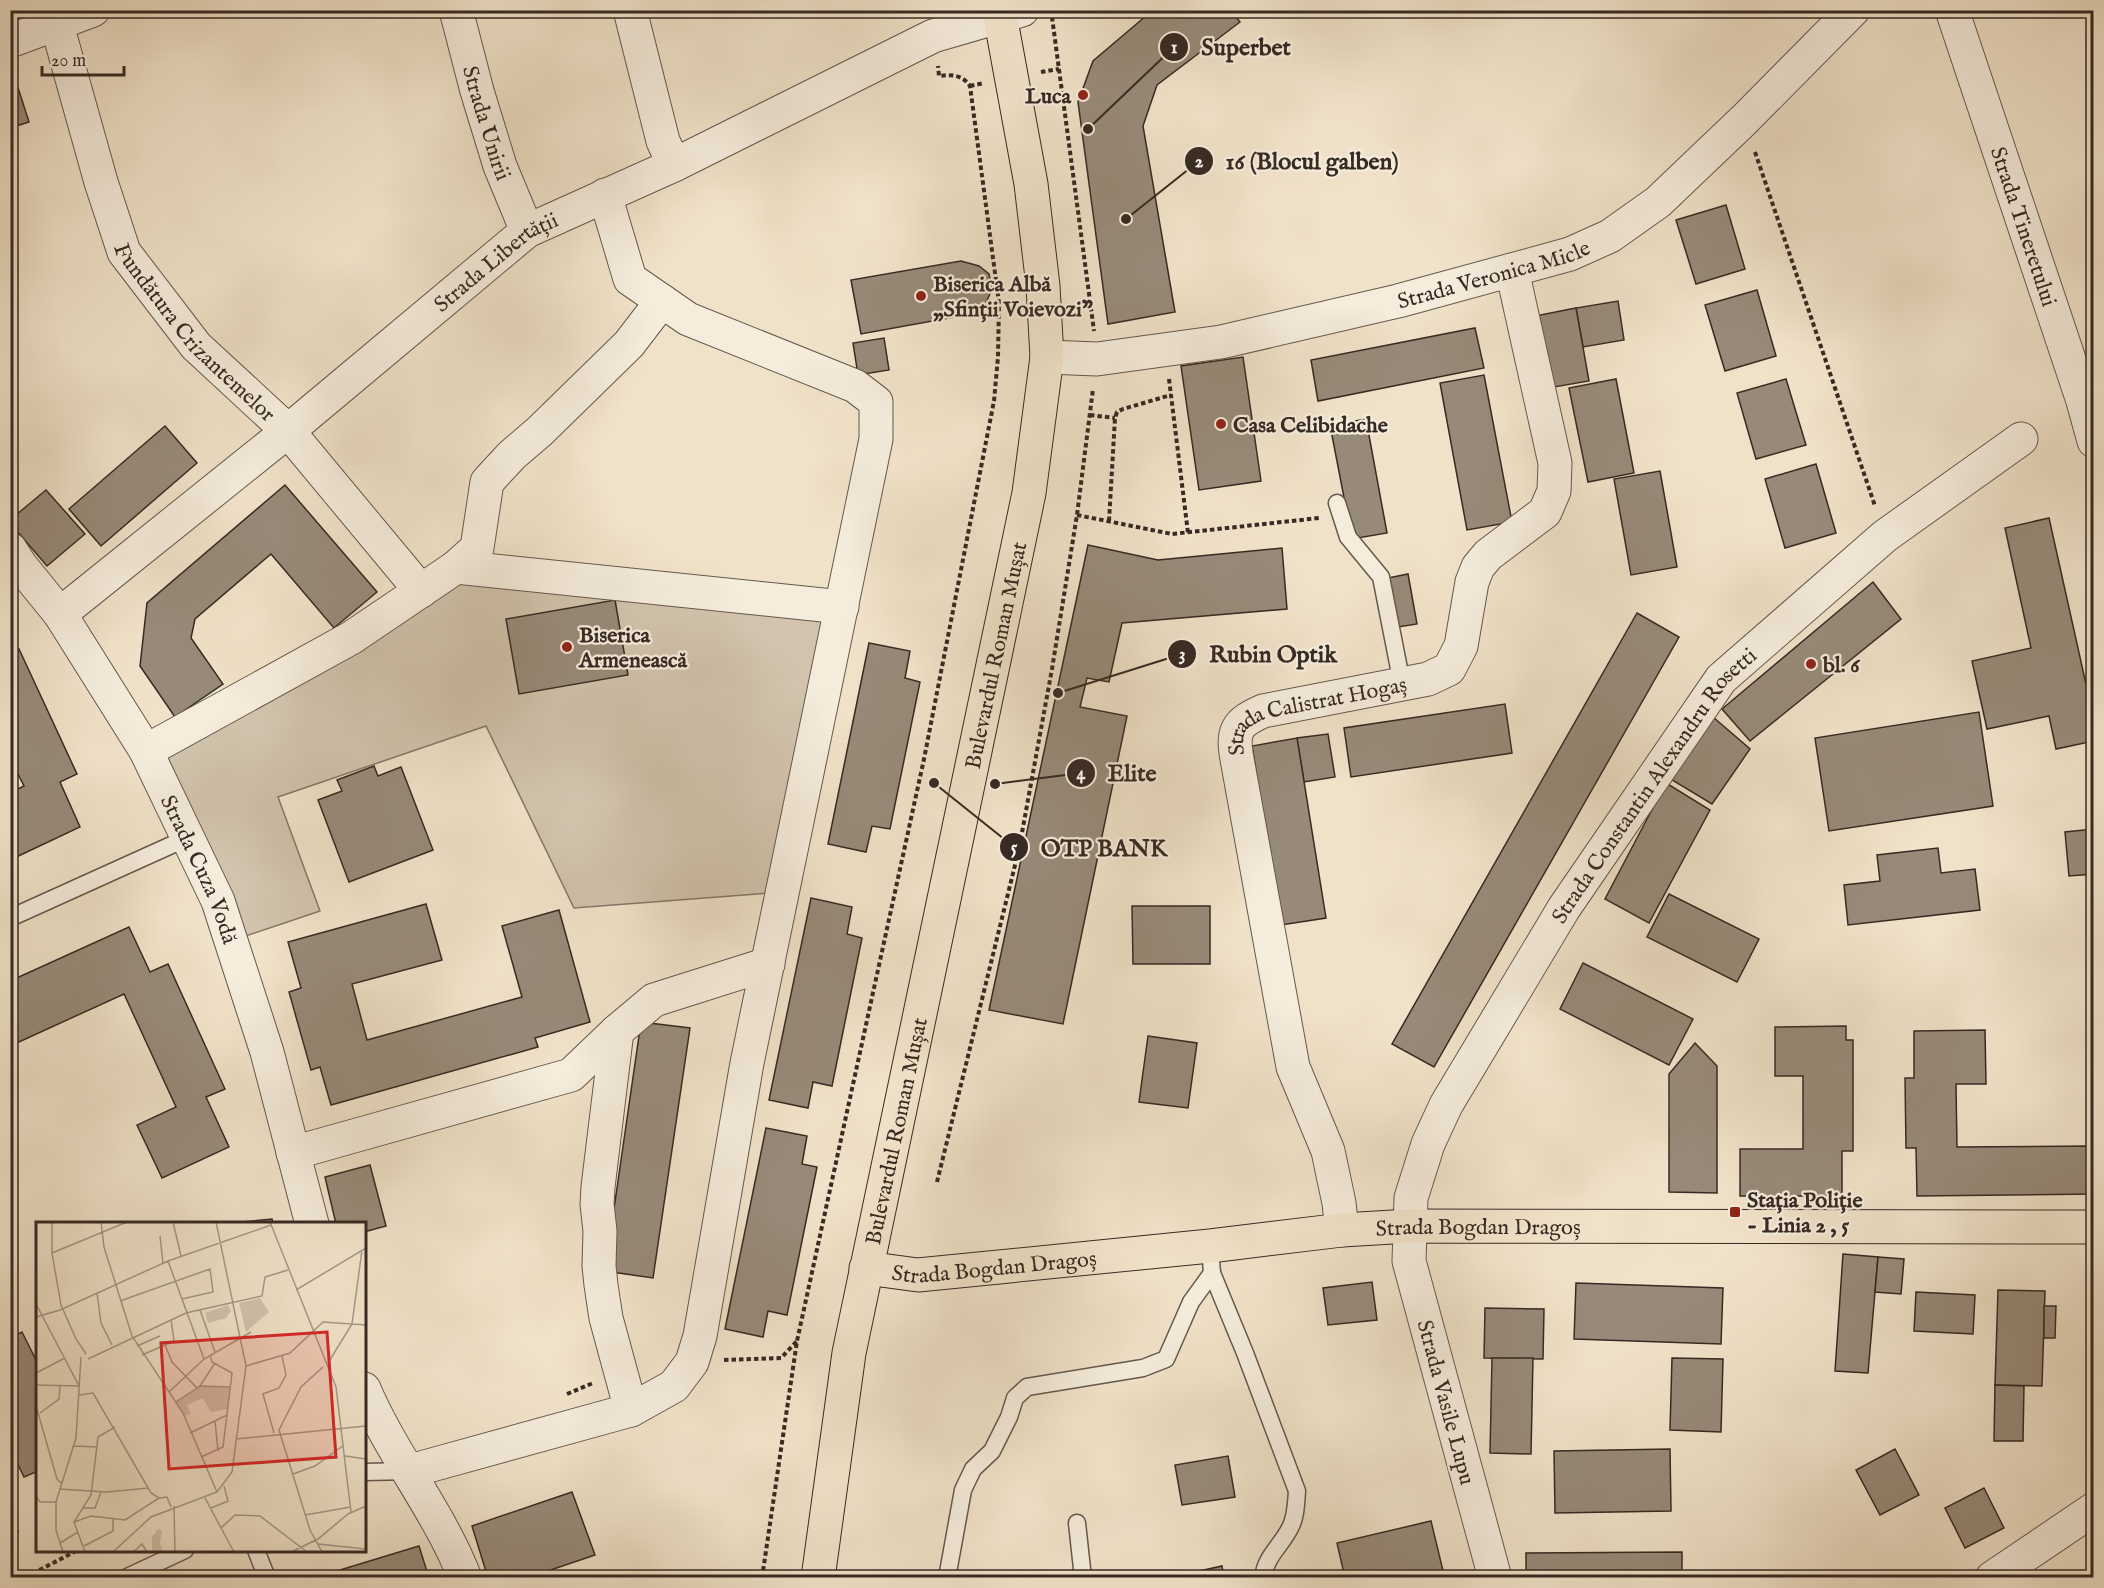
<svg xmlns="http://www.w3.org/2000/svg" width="2104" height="1588" viewBox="0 0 2104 1588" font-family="'IM FELL English',serif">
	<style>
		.green { fill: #d1c3ad; stroke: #847668; stroke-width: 1.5 }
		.building { fill: #978a79; stroke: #372a23; stroke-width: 1.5 }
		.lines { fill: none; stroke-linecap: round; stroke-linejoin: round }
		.service-casing { stroke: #65584c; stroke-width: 19 }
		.minor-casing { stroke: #65584c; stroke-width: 35 }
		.primary-casing { stroke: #372a23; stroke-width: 35 }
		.path { stroke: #372a23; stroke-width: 4; stroke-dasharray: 4.5 3; stroke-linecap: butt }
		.service { stroke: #f5ecdc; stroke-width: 16 }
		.minor { stroke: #f5ecdc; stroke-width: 33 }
		.primary { stroke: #f0e2c9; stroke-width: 33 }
		.poi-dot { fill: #8f2418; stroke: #f5ecdc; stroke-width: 2 }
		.labels { text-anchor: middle; stroke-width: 4.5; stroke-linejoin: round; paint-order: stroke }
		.poi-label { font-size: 22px; font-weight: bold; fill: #372a23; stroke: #f5ecdc; text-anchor: start }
		.street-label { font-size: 22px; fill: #372a23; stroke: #f5ecdc }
		.inset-road { fill: none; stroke: #a69887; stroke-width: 1.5 }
		.view { fill: #d62828; fill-opacity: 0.15; stroke: #d62828; stroke-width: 3 }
		.inset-edge { fill: none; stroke: #372a23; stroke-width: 3 }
		.leader { fill: none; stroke: #372a23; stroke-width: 2 }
		.callout-dot { fill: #372a23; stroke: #f5ecdc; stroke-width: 2 }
		.mark-label { font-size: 18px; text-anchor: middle; font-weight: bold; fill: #fff }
		.callout-label { font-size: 24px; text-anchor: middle; font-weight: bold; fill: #372a23; stroke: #f5ecdc; stroke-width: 4.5; stroke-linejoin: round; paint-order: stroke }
	</style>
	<rect width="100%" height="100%" fill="#f0e2c9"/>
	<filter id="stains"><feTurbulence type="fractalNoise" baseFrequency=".00333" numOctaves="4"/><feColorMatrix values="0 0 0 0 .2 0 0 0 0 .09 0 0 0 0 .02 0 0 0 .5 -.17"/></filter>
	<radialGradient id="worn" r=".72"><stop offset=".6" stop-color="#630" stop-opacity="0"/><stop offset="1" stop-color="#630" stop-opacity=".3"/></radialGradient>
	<polygon class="green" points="456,567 842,607 783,892 574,908 486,726 278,797 320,911 231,941 146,751"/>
	<g class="building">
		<polygon points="1153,10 1230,10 1240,22 1157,85 1143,126 1175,312 1108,324 1078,102 1093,61"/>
		<polygon points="14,75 29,122 10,128 10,76"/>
		<polygon points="1726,205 1745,269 1696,284 1676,220"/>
		<polygon points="961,261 979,266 989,274 992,289 986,303 971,314 861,334 851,280"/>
		<polygon points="1757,290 1776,356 1725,371 1705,305"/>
		<polygon points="1618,301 1624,340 1583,347 1576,308"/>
		<polygon points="1576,308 1589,381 1548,388 1535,316"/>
		<polygon points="1475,328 1484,368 1318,401 1311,360"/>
		<polygon points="884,338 889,370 858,375 853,343"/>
		<polygon points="1243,357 1261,481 1199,490 1181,366"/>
		<polygon points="1484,375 1512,522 1467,530 1440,383"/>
		<polygon points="1616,379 1634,473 1588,482 1569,388"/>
		<polygon points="1786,379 1806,445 1756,459 1737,393"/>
		<polygon points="1366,419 1387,533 1352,539 1330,425"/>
		<polygon points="165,426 197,463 101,546 69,509"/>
		<polygon points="1816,464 1836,533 1785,548 1765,479"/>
		<polygon points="1660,471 1677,567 1631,575 1614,479"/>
		<polygon points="285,485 377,592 334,628 271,554 195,619 191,638 223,684 175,717 140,666 147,603"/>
		<polygon points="46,490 85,534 47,566 10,523 10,520"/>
		<polygon points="2049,518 2094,720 2094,741 2056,749 2049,716 1987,729 1972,661 2031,648 2005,528"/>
		<polygon points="1088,545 1158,560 1282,548 1287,609 1122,623 1109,682 1087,678 1080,707 1127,716 1063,1024 989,1010"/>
		<polygon points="1408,574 1417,624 1392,628 1383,579"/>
		<polygon points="1873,582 1901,619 1750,741 1722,709"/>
		<polygon points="615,600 628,675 519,694 506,619"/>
		<polygon points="1637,613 1679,637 1434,1067 1392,1044"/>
		<polygon points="869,643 910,651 905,678 920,682 890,829 872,826 866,852 828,844"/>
		<polygon points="19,649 77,774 60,782 80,827 10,860 10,793 24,786 10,758 10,653"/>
		<polygon points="1505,704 1512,753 1351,777 1344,728"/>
		<polygon points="1979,712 1993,806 1829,831 1815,738"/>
		<polygon points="1713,717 1750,749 1712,804 1669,778"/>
		<polygon points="1328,734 1335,777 1304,782 1297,738"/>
		<polygon points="1297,738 1326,918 1281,925 1252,746"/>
		<polygon points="374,766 378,776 401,767 433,850 349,882 318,800 342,791 337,780"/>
		<polygon points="1666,783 1710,810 1649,923 1605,899"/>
		<polygon points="2094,829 2094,874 2069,876 2065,832"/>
		<polygon points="1938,848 1941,873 1975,869 1980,910 1848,925 1844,885 1880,881 1877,855"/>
		<polygon points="1669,894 1759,939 1737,982 1647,937"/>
		<polygon points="811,898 852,907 847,934 862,938 832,1086 813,1082 808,1108 769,1100"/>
		<polygon points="426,904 442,960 352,984 367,1040 522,997 502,926 559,910 590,1022 535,1038 538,1047 331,1105 320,1067 311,1070 289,992 301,988 288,942"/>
		<polygon points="1132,906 1210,906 1210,964 1133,964"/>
		<polygon points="129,927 150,972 168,964 225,1089 206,1097 229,1147 162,1178 137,1125 176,1107 124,994 10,1046 10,981"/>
		<polygon points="1583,963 1693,1019 1669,1065 1560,1009"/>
		<polygon points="641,1022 690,1028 653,1278 605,1271"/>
		<polygon points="1846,1026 1846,1040 1853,1040 1853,1151 1842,1151 1842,1196 1740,1196 1740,1149 1803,1149 1803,1076 1775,1076 1775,1027"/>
		<polygon points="1985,1030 1986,1084 1956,1084 1957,1147 2094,1146 2094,1194 1917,1196 1916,1148 1906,1148 1905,1078 1914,1078 1914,1031"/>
		<polygon points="1148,1036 1197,1043 1188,1108 1139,1102"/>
		<polygon points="1695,1043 1717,1066 1717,1193 1669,1192 1669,1074"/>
		<polygon points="766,1128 807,1136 802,1164 817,1167 787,1315 768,1311 763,1337 725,1329"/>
		<polygon points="370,1165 386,1226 364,1232 364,1224 336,1224 325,1177"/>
		<polygon points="272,1219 273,1224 244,1224 243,1222"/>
		<polygon points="1843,1254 1878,1257 1868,1373 1835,1371"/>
		<polygon points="1878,1257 1904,1259 1901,1294 1875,1292"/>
		<polygon points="1372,1282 1377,1320 1328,1325 1323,1288"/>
		<polygon points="1576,1283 1723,1288 1721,1344 1574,1339"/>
		<polygon points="1998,1290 2045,1291 2042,1386 1995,1385"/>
		<polygon points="1916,1292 1975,1295 1973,1334 1914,1331"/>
		<polygon points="2044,1306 2056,1306 2055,1338 2044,1338"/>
		<polygon points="1485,1308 1544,1309 1543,1359 1484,1358"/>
		<polygon points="22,1332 38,1364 38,1471 24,1477 10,1448 10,1338"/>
		<polygon points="1492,1358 1533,1358 1531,1454 1490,1453"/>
		<polygon points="1672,1358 1723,1359 1721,1432 1670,1430"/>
		<polygon points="1995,1385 2024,1386 2023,1441 1994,1441"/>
		<polygon points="1670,1449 1671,1511 1555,1513 1554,1451"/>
		<polygon points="1895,1449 1919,1495 1880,1515 1856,1470"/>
		<polygon points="1228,1456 1235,1497 1182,1505 1175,1465"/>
		<polygon points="1984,1488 2004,1528 1965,1548 1945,1508"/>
		<polygon points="572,1492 595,1555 527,1578 488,1578 472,1526"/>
		<polygon points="1431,1521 1444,1575 1432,1578 1345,1578 1337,1543"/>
		<polygon points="419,1546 429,1578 317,1577"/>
		<polygon points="1682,1552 1682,1578 1526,1578 1526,1553"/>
		<polygon points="1222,1566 1224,1578 1176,1578 1176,1576"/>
	</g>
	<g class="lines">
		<g class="service-casing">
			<g id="service">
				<polyline points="1337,503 1348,537 1381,577 1402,684"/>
				<polyline points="10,918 187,838"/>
				<path d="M1212,1273L1245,1353L1297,1491C1296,1504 1296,1517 1290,1528C1281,1546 1265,1557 1263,1578"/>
				<polyline points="364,1472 410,1471"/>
				<polyline points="1077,1523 1083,1578"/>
				<polyline points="256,1550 267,1578"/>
				<polyline points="125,1578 185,1550"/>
				<polyline points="947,1578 963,1490 973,1469 992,1451 1009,1417 1015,1398 1027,1387 1143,1368 1166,1359 1191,1302 1212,1273 1210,1246"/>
			</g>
		</g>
		<g class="minor-casing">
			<g id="minor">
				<path id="s1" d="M456,10L477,91L500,166L527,231"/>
				<polyline points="630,10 663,141 674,165"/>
				<path id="s2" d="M1952,10L2083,401L2094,441"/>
				<path id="s3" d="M57,25L101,182L124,252L196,346L288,431L421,591"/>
				<polyline points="10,41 93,10"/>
				<path id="s4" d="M1047,357L1097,359L1221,342L1398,301L1570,254L1610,236L1658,202L1744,120L1853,10"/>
				<path id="s5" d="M10,549L21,566L60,614L146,751L218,901L267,1052L312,1224"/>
				<polyline points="456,567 842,607"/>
				<path id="s6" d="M60,614L288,431L527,231L674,165L933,36L1022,10"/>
				<polyline points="146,751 351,638 456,567 477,548 487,482 512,455 540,431 629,344 662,301"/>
				<polyline points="617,1031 598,1187 597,1204 600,1231 599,1266 601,1285 606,1318 631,1410"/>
				<polyline points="293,1153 571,1075 617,1031 654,1000 768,964"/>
				<path id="s7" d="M1342,1230L1339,1203L1328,1151L1293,1067L1237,759C1232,731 1236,723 1263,711L1428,679L1449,669L1461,646L1472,582L1478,567L1488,555L1545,512L1554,491L1555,463L1512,270"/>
				<path d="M364,1389C392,1455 439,1511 465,1578"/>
				<polyline points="410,1471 631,1410 674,1386 692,1362 700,1336 747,1063 876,439 876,402 855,386 688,319 630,279 605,195"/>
				<path id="s8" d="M1495,1578L1409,1261L1411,1198L1428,1144L1446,1105L1564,908L1721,679L1885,536L2021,439"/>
				<polyline points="1992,1578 2094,1509"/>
			</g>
		</g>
		<g class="primary-casing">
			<g id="primary">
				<path id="s9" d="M866,1268L918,1275L1210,1246L1342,1230L1410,1226L2094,1227"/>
				<path id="s10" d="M818,1578L849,1353L1029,493L1047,357L1043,286L1031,184L999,10"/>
			</g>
		</g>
		<g class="path">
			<polyline points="1052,17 1094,331"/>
			<polyline points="1041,72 1059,69"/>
			<polyline points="970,86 984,83"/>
			<polyline points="1755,152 1875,506"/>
			<polyline points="1169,379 1188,533"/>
			<polyline points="1090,415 1115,418"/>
			<polyline points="1077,515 1172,534 1319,518"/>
			<polyline points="1109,521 1115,418 1117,412 1123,409 1171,395"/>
			<polyline points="937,1182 1019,849 1052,669 1077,515 1093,389"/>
			<polyline points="724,1360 781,1358 797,1341"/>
			<polyline points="567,1394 593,1383"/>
			<polyline points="10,1517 17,1531 10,1534"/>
			<polyline points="26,1577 78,1550"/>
			<path d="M762,1578L797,1341L924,759L994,401L998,357L999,303L970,86C963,75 951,74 939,76L938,66"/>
		</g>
		<use href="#service" class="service"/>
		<use href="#minor" class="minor"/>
		<use href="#primary" class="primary"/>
	</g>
	<g class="poi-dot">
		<circle cx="1083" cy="95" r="6"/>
		<circle cx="921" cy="296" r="6"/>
		<circle cx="1221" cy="424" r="6"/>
		<circle cx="567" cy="647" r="6"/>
		<circle cx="1811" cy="664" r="6"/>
		<rect x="1729" y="1206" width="12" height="12" rx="3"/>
	</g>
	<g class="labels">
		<g class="poi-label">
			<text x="1071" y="103" text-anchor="end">Luca</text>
			<text x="933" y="291">Biserica Albă<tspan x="933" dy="25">„Sfinții Voievozi”</tspan></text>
			<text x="1233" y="432">Casa Celibidache</text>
			<text x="579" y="642">Biserica<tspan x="579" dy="25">Armenească</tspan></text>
			<text x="1823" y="672">bl. 6</text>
			<text x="1747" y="1207">Stația Poliție<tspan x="1747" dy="25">- Linia 2 , 5</tspan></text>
		</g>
		<g class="street-label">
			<text dy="8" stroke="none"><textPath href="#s1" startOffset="117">Strada Unirii</textPath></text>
			<text dy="8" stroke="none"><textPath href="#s2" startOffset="228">Strada Tineretului</textPath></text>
			<text dy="8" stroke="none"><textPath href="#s6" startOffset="561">Strada Libertății</textPath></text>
			<text dy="8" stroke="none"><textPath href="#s4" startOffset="456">Strada Veronica Micle</textPath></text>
			<text dy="8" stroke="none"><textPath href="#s3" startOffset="344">Fundătura Crizantemelor</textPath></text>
			<text dy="8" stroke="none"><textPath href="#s10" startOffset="940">Bulevardul Roman Mușat</textPath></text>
			<text dy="8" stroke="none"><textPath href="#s7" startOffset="590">Strada Calistrat Hogaș</textPath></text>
			<text dy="8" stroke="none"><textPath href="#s8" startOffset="873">Strada Constantin Alexandru Rosetti</textPath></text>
			<text dy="8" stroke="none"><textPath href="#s5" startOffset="374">Strada Cuza Vodă</textPath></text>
			<text dy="8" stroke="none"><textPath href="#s10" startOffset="454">Bulevardul Roman Mușat</textPath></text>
			<text dy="8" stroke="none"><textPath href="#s9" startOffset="615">Strada Bogdan Dragoș</textPath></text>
			<text dy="8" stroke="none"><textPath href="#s9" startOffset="129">Strada Bogdan Dragoș</textPath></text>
			<text transform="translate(1447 1402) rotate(75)" y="8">Strada Vasile Lupu</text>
		</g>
	</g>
	<g transform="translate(36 1222)">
		<rect width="330" height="330" fill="#f0e2c9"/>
		<path d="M224,76L233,90L210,110L203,81ZM192,83L195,89L190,96L172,101L169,91ZM164,164L195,165L192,187L175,190L167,176L151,183L155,192L148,194L140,180ZM122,307L126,308L124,321L127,330H116V315Z" fill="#d1c3ad"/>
		<path class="inset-road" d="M16,0V31L25,83L40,117L50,132M65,0L68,25L96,114L147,191L181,270M137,0L145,34M234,0L300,165L315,290M124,14L127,41M16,31L91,0M132,39L168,137M260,68L330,26M61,71L65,101L76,123M84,79L174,47L177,70L146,77M0,82L43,164L0,163M164,88L179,130M0,95L24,88L132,39L235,3M129,123L136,140L161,166M101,124L124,114M106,133L138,119L135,98M52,137L150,91L226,74L229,55L252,48M292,141L316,102L326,28M210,144L254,131L287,100L330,103M0,151L29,136M164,164L195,165M133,170L168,137L215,110M43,173L57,171L115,271L123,276L131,275L135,285M140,180L164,164L179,141M0,184L21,257L25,261M4,191L23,177L24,164M179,199L182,229M154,211L191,193M238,211L227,172L243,166L250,153L246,134M200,217L330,204M38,224L60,225M309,234L330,237M165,235L187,225L196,151L176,140L174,133M257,252L279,244L308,223M23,267L70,270L113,266M0,274L4,280H20M169,276L198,330M138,284L139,330M47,286H59L65,270M175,286L192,279L188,264M269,293L315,285M38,300L55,294L89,298L123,276M185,306L199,293L224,294L271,330M24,321L42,310M282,322L330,327M48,324L77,309V297M27,330L20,308V280L40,216L45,135M49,330L38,300L55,273L62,215L79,205M77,330L115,295L181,270L196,250L210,144L180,0M97,330L106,322L111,330M255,330L282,317L312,292L330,284M286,330L274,308L243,208L265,165L287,145"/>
		<path class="view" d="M291,110L300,235L133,247L125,121Z"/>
		<rect width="330" height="330" class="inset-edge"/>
	</g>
	<path class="leader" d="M1088 129L1174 47M1126 219L1199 161M1058 693L1182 654M995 784L1081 773M934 783L1014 847"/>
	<g class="callout-dot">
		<circle cx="1088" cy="129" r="6"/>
		<circle cx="1126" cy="219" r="6"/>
		<circle cx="1058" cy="693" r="6"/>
		<circle cx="995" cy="784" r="6"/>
		<circle cx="934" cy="783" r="6"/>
		<circle cx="1174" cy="47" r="15"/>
		<circle cx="1199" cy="161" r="15"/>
		<circle cx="1182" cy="654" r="15"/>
		<circle cx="1081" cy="773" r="15"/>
		<circle cx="1014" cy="847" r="15"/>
	</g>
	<g class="mark-label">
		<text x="1174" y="53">1</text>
		<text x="1199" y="167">2</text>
		<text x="1182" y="660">3</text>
		<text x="1081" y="779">4</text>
		<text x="1014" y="853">5</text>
	</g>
	<g class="callout-label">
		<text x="1246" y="55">Superbet</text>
		<text x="1312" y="169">16 (Blocul galben)</text>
		<text x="1273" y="662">Rubin Optik</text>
		<text x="1132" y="781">Elite</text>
		<text x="1104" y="856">OTP BANK</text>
	</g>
	<rect width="2104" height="1588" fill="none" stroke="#f0e2c9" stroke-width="36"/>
	<rect x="12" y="12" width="2080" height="1564" fill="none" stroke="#372a23" stroke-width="3"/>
	<rect x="18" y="18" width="2068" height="1552" fill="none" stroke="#372a23" stroke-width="1.5"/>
	<path d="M42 66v9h82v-9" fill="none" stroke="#372a23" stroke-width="3"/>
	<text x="51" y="66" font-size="18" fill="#372a23" stroke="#f5ecdc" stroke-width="4.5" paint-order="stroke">20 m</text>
	<rect width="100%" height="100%" filter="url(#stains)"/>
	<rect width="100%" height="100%" fill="url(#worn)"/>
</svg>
